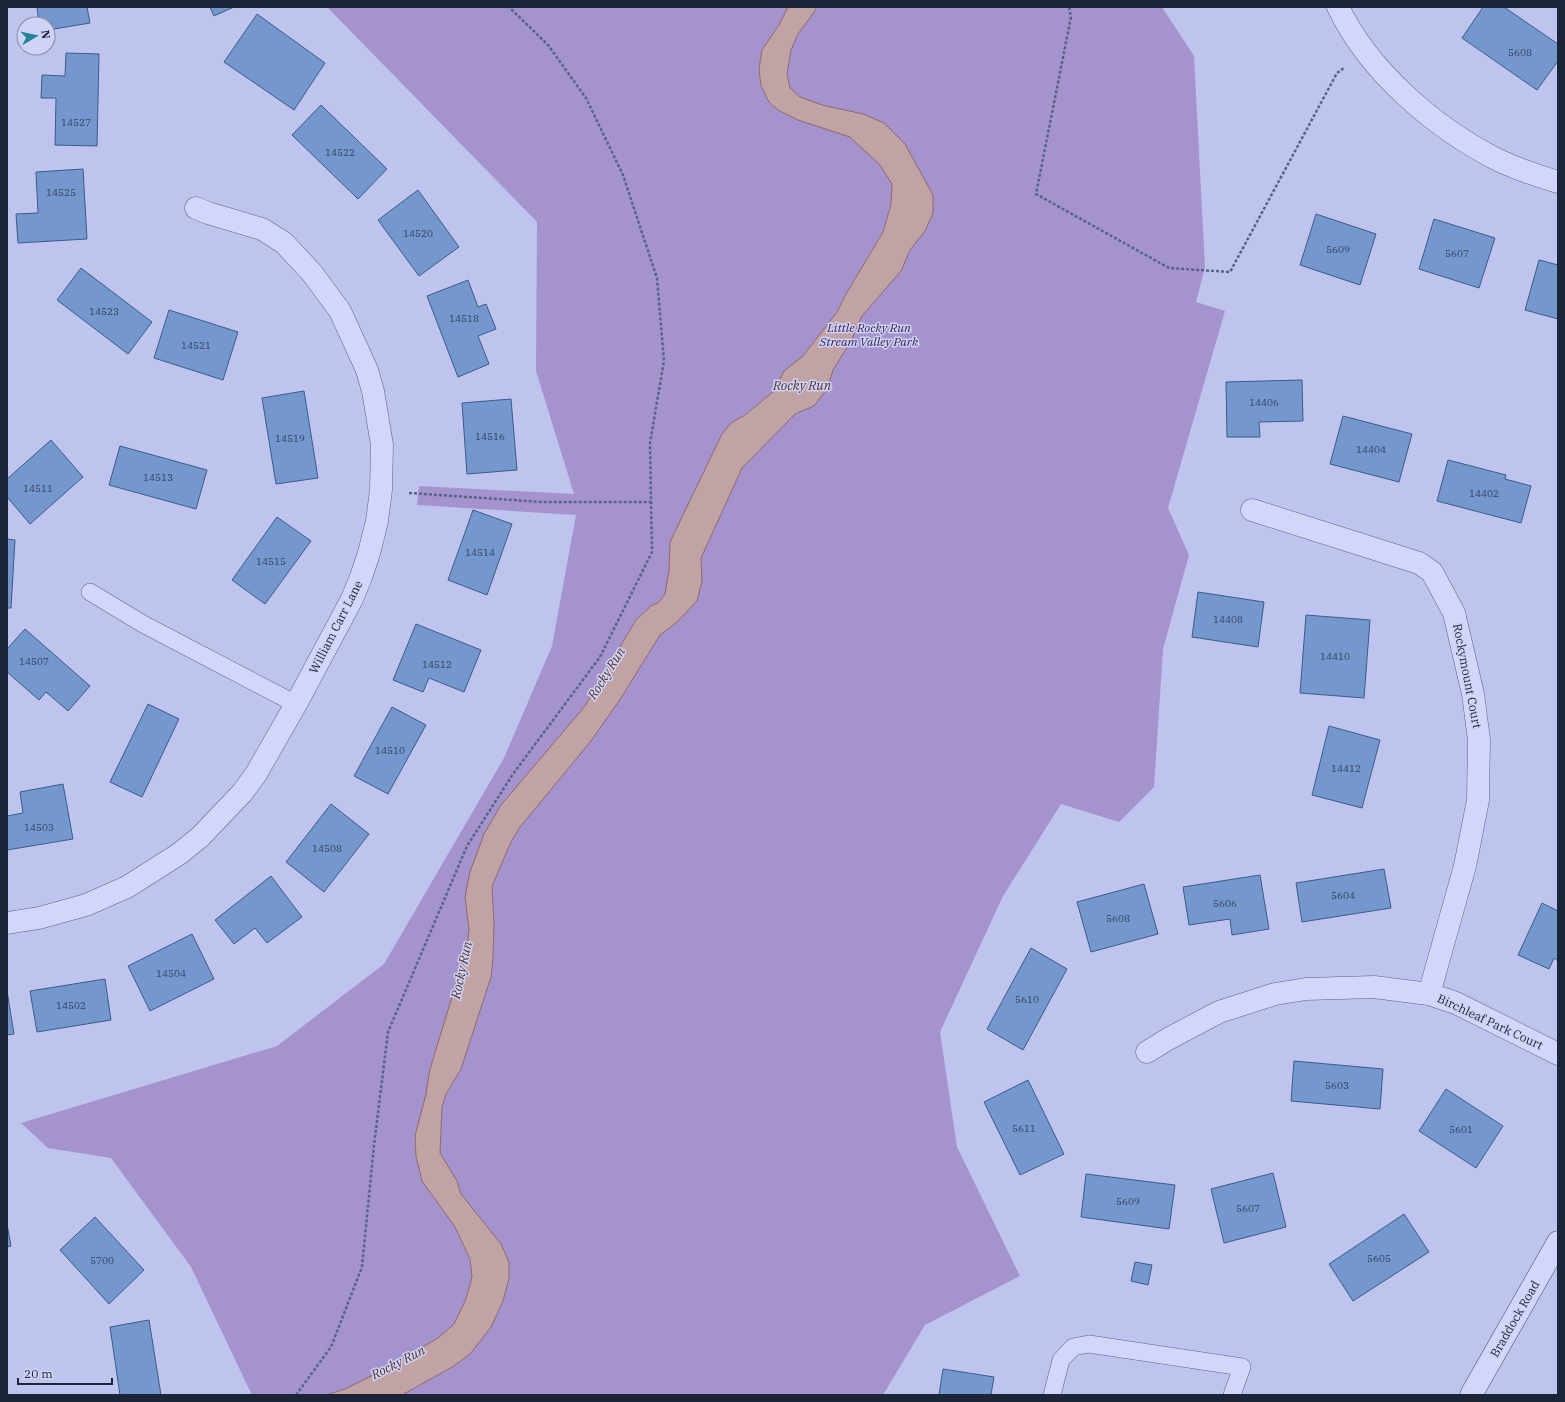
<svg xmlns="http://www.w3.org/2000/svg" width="1565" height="1402" viewBox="0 0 1565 1402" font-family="'IBM Plex Serif',serif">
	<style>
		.green { fill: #a593cd }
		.water { fill: #c1a2a5; stroke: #8e6a6c }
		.building { fill: #7497ce; stroke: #3c5b88 }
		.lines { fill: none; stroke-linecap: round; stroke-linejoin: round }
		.service-casing { stroke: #576488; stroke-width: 18 }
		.minor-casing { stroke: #576488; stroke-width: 23 }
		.secondary-casing { stroke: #3a496a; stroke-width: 23 }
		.path { stroke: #576488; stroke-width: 2.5; stroke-dasharray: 3 2; stroke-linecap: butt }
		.service { stroke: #d2d6fa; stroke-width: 17 }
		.minor { stroke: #d2d6fa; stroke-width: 22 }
		.secondary { stroke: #d2d6fa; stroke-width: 22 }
		.labels { text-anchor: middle; stroke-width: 3; stroke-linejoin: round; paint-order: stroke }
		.number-label { font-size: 10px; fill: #32425d }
		.park-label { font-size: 12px; font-style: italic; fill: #382254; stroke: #cfd3f6 }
		.street-label { font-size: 12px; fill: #1c2537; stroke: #cfd3f6 }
		.water-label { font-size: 13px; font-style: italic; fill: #57312b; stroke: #cfd3f6 }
	</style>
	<rect width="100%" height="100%" fill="#bfc4ef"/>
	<polygon class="green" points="327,7 1162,7 1194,56 1205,267 1196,302 1225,311 1168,508 1189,555 1163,649 1154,787 1119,822 1061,804 1003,896 940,1032 957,1147 1020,1276 925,1325 883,1395 250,1395 251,1393 191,1267 111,1158 48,1148 21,1123 277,1046 384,964 504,758 552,646 576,515 417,505 419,486 574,494 536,371 537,222"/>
	<polygon class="water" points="788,7 817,7 812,15 798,34 791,50 787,74 790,88 800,97 822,105 863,114 884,123 905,144 933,195 933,213 925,231 910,250 901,271 862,316 851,341 833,370 827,389 814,406 795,414 742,468 701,558 702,581 697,601 677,622 660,635 621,698 591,741 520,827 511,842 492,886 494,924 493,958 491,977 461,1069 446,1094 442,1107 440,1153 457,1181 461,1194 501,1244 509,1262 509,1278 503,1301 491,1327 470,1354 454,1366 402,1395 326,1395 345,1389 383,1370 438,1338 454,1324 466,1299 472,1277 470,1259 455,1227 422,1181 416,1156 415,1136 426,1094 430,1069 467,948 469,929 465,897 470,872 484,834 501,805 585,706 636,620 651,606 659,602 665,594 669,570 670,542 722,434 731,423 745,415 774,391 784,371 803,356 837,312 846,294 883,232 891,204 892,184 880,165 850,137 798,120 778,110 769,102 761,86 759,69 762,50 779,25"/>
	<g class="building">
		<polygon points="37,7 87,7 90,23 48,30 48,24 39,24"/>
		<polygon points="210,7 234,7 214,16"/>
		<polygon points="1483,7 1504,7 1558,44 1558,61 1537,90 1462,38"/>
		<polygon points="257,14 325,63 294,110 224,62"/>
		<polygon points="66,53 99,54 97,146 55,145 56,98 41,98 42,75 65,76"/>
		<polygon points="321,105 387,169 358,199 292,135"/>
		<polygon points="83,169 87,239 18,243 16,214 38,213 36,172"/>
		<polygon points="418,190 459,247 419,276 378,220"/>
		<polygon points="1316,214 1376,234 1360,285 1300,265"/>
		<polygon points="1434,219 1495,238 1479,288 1419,269"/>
		<polygon points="1539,260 1558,265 1558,319 1525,310"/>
		<polygon points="81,268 152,322 128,354 57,300"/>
		<polygon points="468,280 478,307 486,304 496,329 478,336 489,364 458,377 427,296"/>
		<polygon points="169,310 238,332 223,380 154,358"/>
		<polygon points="1302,380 1303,421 1259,422 1260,437 1227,437 1226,382"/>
		<polygon points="304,391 318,478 276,484 262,398"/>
		<polygon points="511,399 517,470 467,474 462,403"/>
		<polygon points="1343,416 1412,434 1399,482 1330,464"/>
		<polygon points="51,440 83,477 30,524 7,497 7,479"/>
		<polygon points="120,446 207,470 196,509 109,485"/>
		<polygon points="1448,460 1506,475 1505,479 1531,486 1521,523 1437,501"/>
		<polygon points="473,510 512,524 487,595 448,580"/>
		<polygon points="277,517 311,541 265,604 232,580"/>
		<polygon points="7,539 15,540 11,608 7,608"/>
		<polygon points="1198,592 1264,602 1258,647 1192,637"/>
		<polygon points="1306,615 1370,620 1364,698 1300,693"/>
		<polygon points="416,624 481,650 464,692 429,678 423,692 393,680"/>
		<polygon points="25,629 90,686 68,711 46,692 39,700 7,672 7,649"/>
		<polygon points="148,704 179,719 142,797 110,782"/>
		<polygon points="392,707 426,725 388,794 354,776"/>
		<polygon points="1329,726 1380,740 1362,808 1312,795"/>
		<polygon points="63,784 73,839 7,850 7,816 23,813 20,792"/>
		<polygon points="331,804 369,834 324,892 286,862"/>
		<polygon points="1384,869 1391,908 1302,922 1296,883"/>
		<polygon points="1260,875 1269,929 1232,935 1230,919 1189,925 1183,887"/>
		<polygon points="271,876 302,917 267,943 255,928 234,944 215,920"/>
		<polygon points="1144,884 1158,934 1091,952 1077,902"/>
		<polygon points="1542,903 1558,911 1558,961 1554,958 1549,969 1518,955"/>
		<polygon points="192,934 214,979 150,1011 128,966"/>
		<polygon points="1031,948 1067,969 1023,1050 987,1029"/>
		<polygon points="105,979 111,1020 37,1032 30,991"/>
		<polygon points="7,991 14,1034 7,1035"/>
		<polygon points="1294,1061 1383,1069 1380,1109 1291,1101"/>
		<polygon points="1028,1080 1064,1154 1020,1175 984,1102"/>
		<polygon points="1446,1089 1503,1126 1476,1168 1419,1131"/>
		<polygon points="1273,1173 1286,1227 1224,1243 1211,1189"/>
		<polygon points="1086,1174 1175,1185 1169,1229 1081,1217"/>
		<polygon points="1404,1214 1429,1252 1353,1301 1329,1264"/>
		<polygon points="95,1217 144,1270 109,1304 60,1250"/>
		<polygon points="7,1224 11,1246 7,1247"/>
		<polygon points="1135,1262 1152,1265 1148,1285 1131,1281"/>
		<polygon points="149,1320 161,1395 120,1395 110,1327"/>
		<polygon points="943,1369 994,1377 991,1395 939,1395"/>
	</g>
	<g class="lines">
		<g class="service-casing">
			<g id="service">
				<polyline points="90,592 143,624 296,704"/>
				<polyline points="1052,1395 1061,1360 1073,1347 1089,1344 1242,1367 1232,1395"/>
			</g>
		</g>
		<g class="minor-casing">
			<g id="minor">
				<path d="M1338,7C1369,72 1435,128 1498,160C1517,169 1538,176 1558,182"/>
				<polyline points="1252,510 1419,563 1432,572 1454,613 1473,694 1479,740 1478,800 1465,866 1429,994"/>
				<polyline points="7,923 39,918 86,905 127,887 179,854 200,837 242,793 256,774 296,704 352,599 361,577 369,553 377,521 381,490 382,445 373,391 367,370 340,311 312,273 284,243 262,229 208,213 196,208"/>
				<polyline points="1147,1052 1168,1039 1219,1012 1275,994 1306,989 1374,987 1429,994 1456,1003 1558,1054"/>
			</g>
		</g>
		<g class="secondary-casing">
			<polyline id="secondary" points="1471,1395 1558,1242"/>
		</g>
		<g class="path">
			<polyline points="1069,7 1071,17 1036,194 1169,268 1230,272 1337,73 1344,68"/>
			<polyline points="409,493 542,502 652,502"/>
			<polyline points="296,1395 331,1347 362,1267 374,1145 388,1032 467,846 513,774 600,657 652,552 650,443 664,361 657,278 623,175 586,98 548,45 509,7"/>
		</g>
		<use href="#service" class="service"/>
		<use href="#minor" class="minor"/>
		<use href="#secondary" class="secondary"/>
	</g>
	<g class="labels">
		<g class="number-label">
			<text x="1520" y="56">5608</text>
			<text x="76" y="126">14527</text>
			<text x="340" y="156">14522</text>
			<text x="61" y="196">14525</text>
			<text x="418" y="237">14520</text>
			<text x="1338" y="253">5609</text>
			<text x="1457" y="257">5607</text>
			<text x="104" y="315">14523</text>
			<text x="464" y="322">14518</text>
			<text x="196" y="349">14521</text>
			<text x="1264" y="406">14406</text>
			<text x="490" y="440">14516</text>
			<text x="290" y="442">14519</text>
			<text x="1371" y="453">14404</text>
			<text x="158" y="481">14513</text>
			<text x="38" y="492">14511</text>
			<text x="1484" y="497">14402</text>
			<text x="480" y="556">14514</text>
			<text x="271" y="565">14515</text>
			<text x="1228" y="623">14408</text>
			<text x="1335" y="660">14410</text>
			<text x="34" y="665">14507</text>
			<text x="437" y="668">14512</text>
			<text x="390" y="754">14510</text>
			<text x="1346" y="772">14412</text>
			<text x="39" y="831">14503</text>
			<text x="327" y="852">14508</text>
			<text x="1343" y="899">5604</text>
			<text x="1225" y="907">5606</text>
			<text x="1118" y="922">5608</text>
			<text x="171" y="977">14504</text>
			<text x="1027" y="1003">5610</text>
			<text x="71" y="1009">14502</text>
			<text x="1337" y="1089">5603</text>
			<text x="1024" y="1132">5611</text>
			<text x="1461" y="1133">5601</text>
			<text x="1128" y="1205">5609</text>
			<text x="1248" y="1212">5607</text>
			<text x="1379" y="1262">5605</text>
			<text x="102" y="1264">5700</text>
		</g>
		<g class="park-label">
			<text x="869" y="332">Little Rocky Run<tspan x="869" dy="14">Stream Valley Park</tspan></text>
		</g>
		<g class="street-label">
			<text transform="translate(336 627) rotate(-63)" y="4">William Carr Lane</text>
			<text transform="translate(1467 676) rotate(79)" y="4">Rockymount Court</text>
			<text transform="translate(1490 1022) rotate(25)" y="4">Birchleaf Park Court</text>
			<text transform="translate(1515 1319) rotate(-60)" y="4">Braddock Road</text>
		</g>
		<g class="water-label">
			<text x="802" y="390">Rocky Run</text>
			<text transform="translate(606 673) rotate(-58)" y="5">Rocky Run</text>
			<text transform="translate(461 970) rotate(-78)" y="5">Rocky Run</text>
			<text transform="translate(398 1362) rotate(-27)" y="5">Rocky Run</text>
		</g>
	</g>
	<rect width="1565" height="1402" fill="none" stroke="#1c2537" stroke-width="16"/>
	<g transform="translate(36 36) rotate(81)"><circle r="19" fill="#cfd3f6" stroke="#878daa"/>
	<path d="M0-3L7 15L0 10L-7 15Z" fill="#268398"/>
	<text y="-6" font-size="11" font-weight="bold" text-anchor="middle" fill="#1c2537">N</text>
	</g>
	<path d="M18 1378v6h94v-6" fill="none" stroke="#1c2537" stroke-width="2"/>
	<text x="24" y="1378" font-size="12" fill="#1c2537" stroke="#cfd3f6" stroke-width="3" paint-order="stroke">20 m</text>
</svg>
